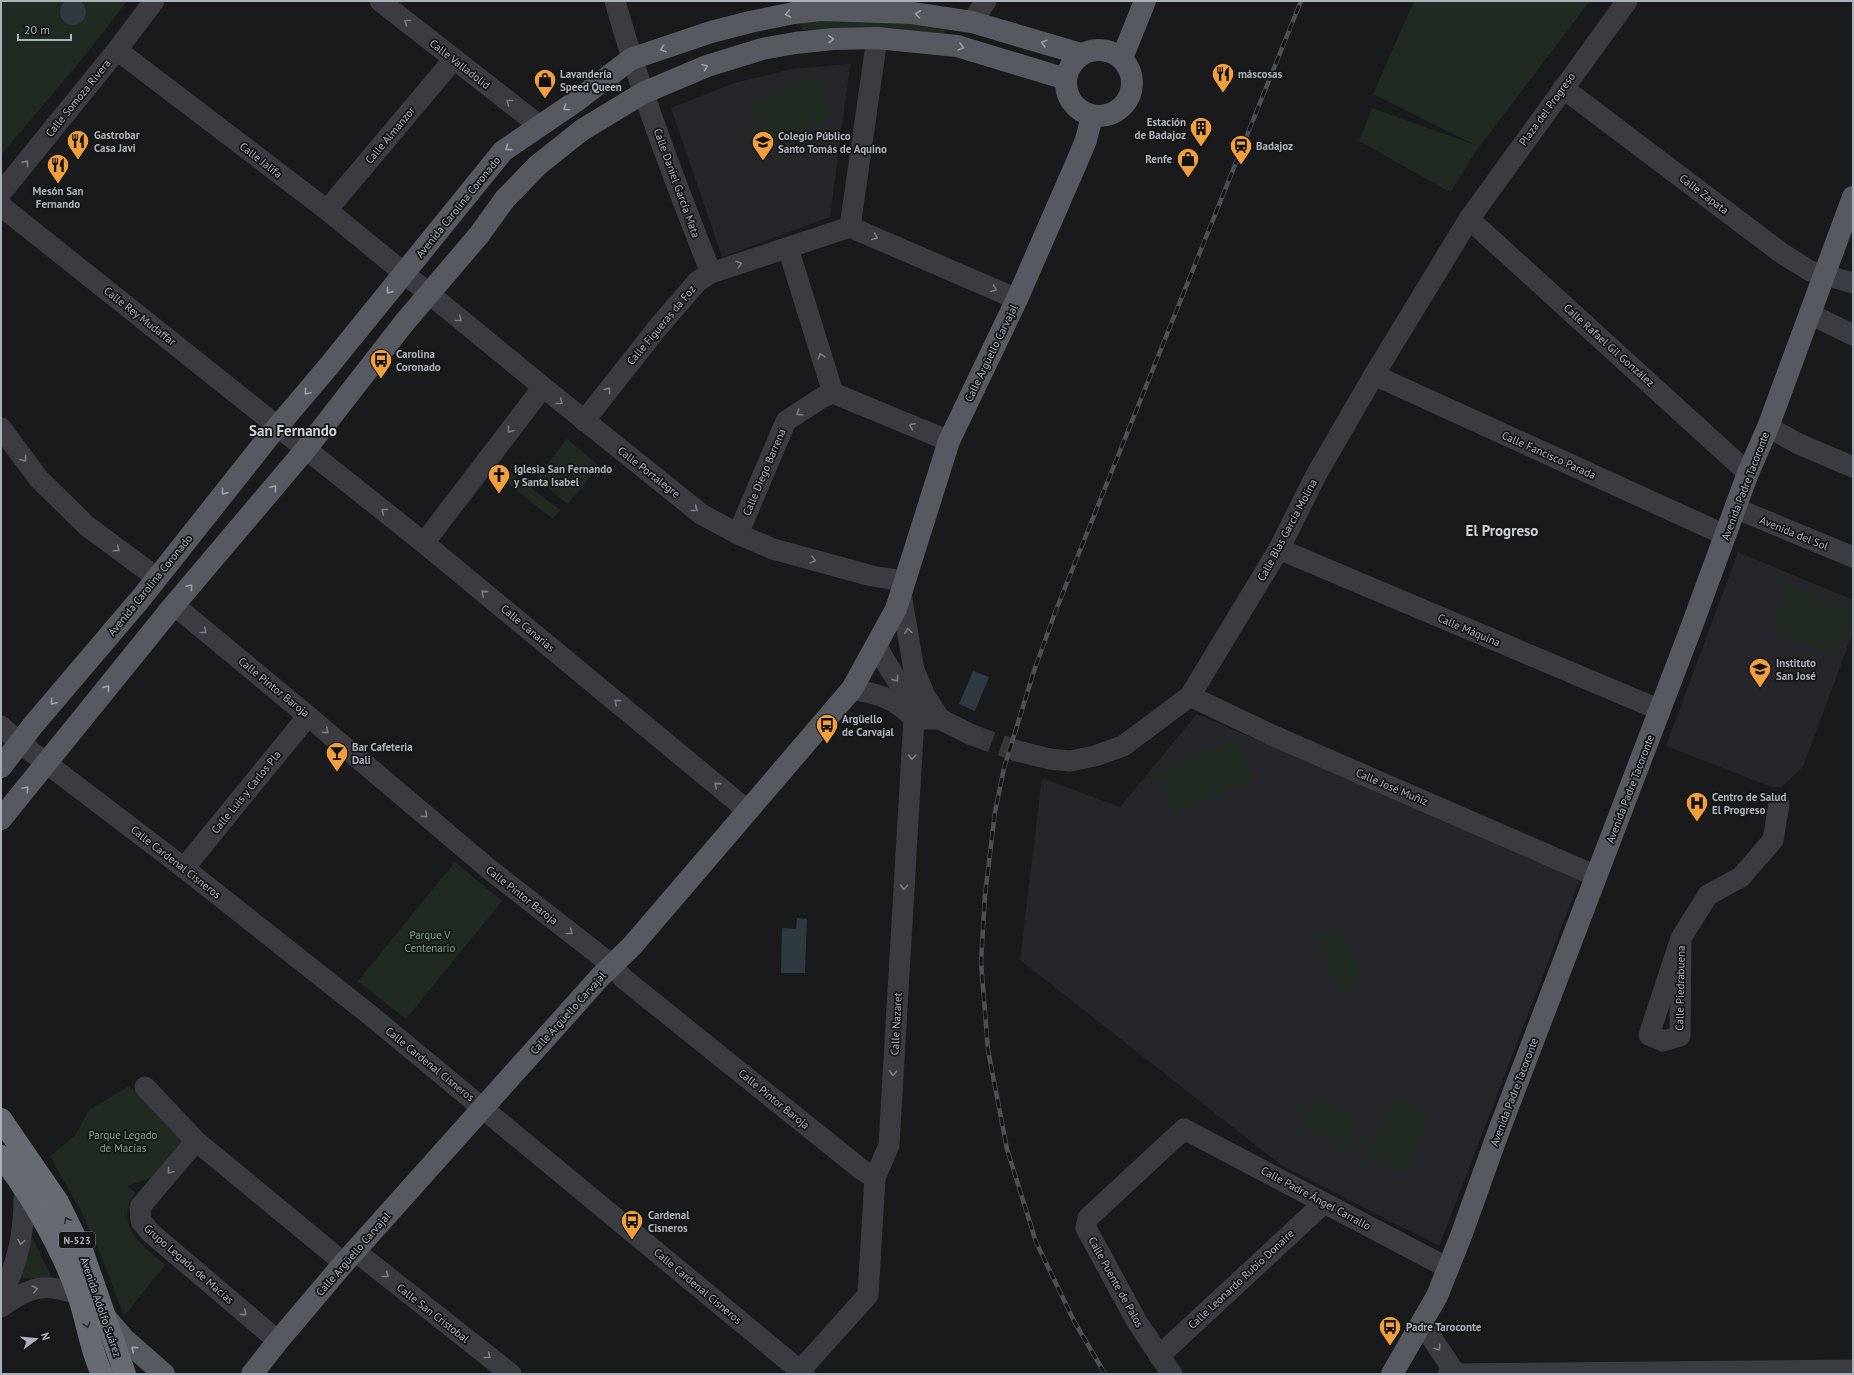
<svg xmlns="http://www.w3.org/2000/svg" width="1854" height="1375" viewBox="0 0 1854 1375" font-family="'PT Sans',sans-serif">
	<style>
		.built { fill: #252629 }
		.green { fill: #212a21 }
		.water { fill: #2f3a40 }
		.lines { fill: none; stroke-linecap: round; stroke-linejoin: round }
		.minor-tunnel { stroke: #36383c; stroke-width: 21; stroke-dasharray: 21 10; stroke-linecap: butt }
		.minor { stroke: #3a3c41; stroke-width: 21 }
		.major { stroke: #565960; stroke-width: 22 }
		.highway { stroke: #666b72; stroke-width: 22 }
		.rail-casing { stroke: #4d5056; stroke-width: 4.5 }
		.rail { stroke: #141517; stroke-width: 3; stroke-dasharray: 9; stroke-linecap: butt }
		.oneway { stroke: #9ba0a9 }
		.oneway2 { stroke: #797d84 }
		.oneway3 { stroke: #282a2e }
		.labels { text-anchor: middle; stroke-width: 3.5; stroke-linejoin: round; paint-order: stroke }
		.shield { fill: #141517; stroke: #7e838a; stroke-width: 1 }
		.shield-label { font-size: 10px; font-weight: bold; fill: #acb2bb }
		.street-label { font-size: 11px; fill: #acb2bb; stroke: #141517 }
		.poi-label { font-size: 11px; font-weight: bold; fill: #acb2bb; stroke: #141517; text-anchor: start }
		.park-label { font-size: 11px; fill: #85a683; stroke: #141517 }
		.district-label { font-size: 15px; font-weight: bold; fill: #cdd1d7; stroke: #141517 }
	</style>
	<rect width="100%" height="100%" fill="#191a1c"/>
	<g class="built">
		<polygon points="850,64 830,217 722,257 671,108 734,83 792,69"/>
		<polygon points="1738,552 1853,600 1853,632 1804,764 1800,770 1781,787 1772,787 1666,746"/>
		<polygon points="1197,714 1580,879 1439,1246 1281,1165 1020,960 1042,778 1120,807"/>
	</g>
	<g class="green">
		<polygon points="1,1 127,1 87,53 1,155"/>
		<polygon points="1414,1 1590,1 1479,147 1450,192 1359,141 1372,108 1475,145 1373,94"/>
		<path d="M836,20L907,23L945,28L944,35C895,27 851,29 802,30L801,23Z"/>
		<polygon points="818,76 834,117 765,143 750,101"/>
		<polygon points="567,439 599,466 568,504 536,478"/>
		<polygon points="500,464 560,510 553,519 493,472"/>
		<polygon points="1789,586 1852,610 1835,655 1772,631"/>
		<polygon points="1237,739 1256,780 1173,814 1155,773"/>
		<polygon points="455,862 502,901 406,1019 358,981"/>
		<polygon points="1340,929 1360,973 1358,982 1354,987 1340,994 1314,933"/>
		<path d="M129,1086L187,1140L151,1178L127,1186L136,1193C133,1197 129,1202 128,1207C122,1233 148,1250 165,1265L124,1316L101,1255L82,1213L50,1156L75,1136L89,1110Z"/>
		<polygon points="1320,1096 1359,1118 1343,1147 1304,1125"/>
		<polygon points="1392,1097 1430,1112 1407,1172 1369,1157"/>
		<polygon points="30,1233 53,1280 19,1278"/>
	</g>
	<g class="water">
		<circle cx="73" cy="12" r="13"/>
		<polygon points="973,671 989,677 975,711 959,704"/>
		<polygon points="797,918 807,919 805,973 781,973 782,928 796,929"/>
	</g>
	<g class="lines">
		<polyline class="minor-tunnel" points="972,735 1017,751"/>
		<g class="minor">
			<polyline points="380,1 540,126"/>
			<path d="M615,1C641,94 676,184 711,273"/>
			<polyline points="972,22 986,1"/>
			<polyline points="117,50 327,210 543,387 701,514 738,534 773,549 872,576 904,581"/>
			<polyline points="1563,88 1780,252 1810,271 1853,283"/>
			<polyline points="1,193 117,50 154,1"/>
			<polyline points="1,206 424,543 747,810"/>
			<polyline points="327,210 454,59"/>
			<polyline points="1469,219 1748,473"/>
			<polyline points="850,227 877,38"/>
			<polyline points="788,248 833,393"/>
			<polyline points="1810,314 1853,335"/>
			<polyline points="1374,375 1725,535"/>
			<polyline points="584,421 659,326 698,281 711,273 850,227 1017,299"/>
			<polyline points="1768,427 1799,444 1853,467"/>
			<polyline points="1,428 39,479 87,526 156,577"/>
			<polyline points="1735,508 1853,557"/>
			<polyline points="738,534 786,421 823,397 833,393 949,441"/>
			<polyline points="424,543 543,387"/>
			<polyline points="1279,549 1660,710"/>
			<polyline points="901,594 914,670 925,696 940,719"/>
			<polyline points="174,605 308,716 489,869 612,965 624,979 862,1170 875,1178"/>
			<path d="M876,645C889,668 903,695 925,709"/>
			<polyline points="1190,696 1274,736 1596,876"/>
			<polyline points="926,719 940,719 972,735"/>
			<polyline points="1,726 20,743 184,868 370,1015 804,1374"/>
			<polyline points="1017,751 1050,759 1070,761 1095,756 1123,746 1190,696 1279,549 1316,475 1374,375 1469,219 1627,1"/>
			<polyline points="184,868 308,716"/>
			<polyline points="1681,938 1649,1035 1663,1041 1680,1036 1681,938 1708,895 1741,877 1773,840 1779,804"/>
			<polyline points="145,1087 196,1141 344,1263"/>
			<polyline points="196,1141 140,1207 141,1221 151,1233 278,1341"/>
			<polyline points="355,1251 511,1374"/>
			<path d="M1,1297C19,1261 25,1229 24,1189"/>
			<path d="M1,1307C31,1286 44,1283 78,1294"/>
			<polyline points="1422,1323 1455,1373"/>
			<polyline points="1159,1356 1324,1203"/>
			<path d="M797,1374L868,1295L875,1178L889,1145L914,718C892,697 881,695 852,689"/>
			<polyline points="1172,1374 1137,1322 1086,1228 1088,1218 1184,1129 1448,1268"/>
			<polyline points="1448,1374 1853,1370"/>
		</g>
		<g class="major">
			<circle cx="1099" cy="83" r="33"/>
			<polyline points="1122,58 1145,1"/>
			<polyline points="1,767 34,724 142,597 267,439 328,367 503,151 575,102 631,59 711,32 750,22 794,13 821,10 912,13 972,22 1081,54"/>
			<polyline points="1,819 174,605 306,449 404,323 479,235 505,199 538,165 582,130 643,93 707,66 762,49 795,43 833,39 877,38 957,46 1066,79"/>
			<polyline points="106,1318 124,1339 164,1374"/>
			<polyline points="252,1374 278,1341 344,1263 600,977 632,946 852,689 896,609 949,441 1017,299 1076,164 1086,140 1092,116"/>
			<polyline points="1392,1374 1437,1296 1461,1236 1498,1133 1690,631 1748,473 1768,427 1853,197"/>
		</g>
		<g class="highway">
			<polyline points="1,1119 58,1202 83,1253 125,1374"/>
			<path d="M1,1156C31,1195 62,1248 78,1295C87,1320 90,1349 102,1374"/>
		</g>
		<g class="rail-casing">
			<polyline id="rail" points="1105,1374 1074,1321 1036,1242 1007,1149 988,1050 981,962 985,895 995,812 1004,768 1034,671 1056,610 1301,1"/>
		</g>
		<use href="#rail" class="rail"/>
	</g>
	<defs><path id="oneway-chevron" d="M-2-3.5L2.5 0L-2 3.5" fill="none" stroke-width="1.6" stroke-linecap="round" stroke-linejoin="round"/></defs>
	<g class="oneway">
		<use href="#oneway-chevron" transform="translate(788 14) rotate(169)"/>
		<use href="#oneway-chevron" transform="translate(918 14) rotate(-173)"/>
		<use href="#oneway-chevron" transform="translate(831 39) rotate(-4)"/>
		<use href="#oneway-chevron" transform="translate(1044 43) rotate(-164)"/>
		<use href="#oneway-chevron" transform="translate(961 47) rotate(15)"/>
		<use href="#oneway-chevron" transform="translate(663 49) rotate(161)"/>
		<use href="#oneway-chevron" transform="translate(705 67) rotate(-21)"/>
		<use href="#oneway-chevron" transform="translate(566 108) rotate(146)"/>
		<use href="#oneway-chevron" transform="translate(508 148) rotate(144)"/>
		<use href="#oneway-chevron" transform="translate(389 291) rotate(129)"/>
		<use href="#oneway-chevron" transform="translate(307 392) rotate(130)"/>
		<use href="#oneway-chevron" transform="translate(274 488) rotate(-50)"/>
		<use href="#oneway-chevron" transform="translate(224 492) rotate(129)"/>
		<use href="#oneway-chevron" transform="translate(190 587) rotate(-50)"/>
		<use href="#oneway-chevron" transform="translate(107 688) rotate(-51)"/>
		<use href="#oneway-chevron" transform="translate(53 702) rotate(130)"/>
		<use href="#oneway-chevron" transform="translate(26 789) rotate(-50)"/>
		<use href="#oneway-chevron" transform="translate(134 1349) rotate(-139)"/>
	</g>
	<g class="oneway2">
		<use href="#oneway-chevron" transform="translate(407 22) rotate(-142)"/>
		<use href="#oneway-chevron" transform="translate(509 102) rotate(-142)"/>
		<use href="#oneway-chevron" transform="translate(26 163) rotate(-51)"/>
		<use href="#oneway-chevron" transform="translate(875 237) rotate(23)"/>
		<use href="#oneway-chevron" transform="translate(739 264) rotate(-18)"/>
		<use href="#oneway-chevron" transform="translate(994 289) rotate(23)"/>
		<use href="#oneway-chevron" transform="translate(459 319) rotate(39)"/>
		<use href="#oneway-chevron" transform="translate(821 356) rotate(-107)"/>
		<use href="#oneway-chevron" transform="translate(608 390) rotate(-52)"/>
		<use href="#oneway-chevron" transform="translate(560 402) rotate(39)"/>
		<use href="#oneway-chevron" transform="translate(799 413) rotate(146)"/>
		<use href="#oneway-chevron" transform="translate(912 426) rotate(-158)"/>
		<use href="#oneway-chevron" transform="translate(510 430) rotate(127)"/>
		<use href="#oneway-chevron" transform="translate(24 459) rotate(54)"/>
		<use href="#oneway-chevron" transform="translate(695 509) rotate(38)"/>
		<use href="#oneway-chevron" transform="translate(384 511) rotate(-142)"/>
		<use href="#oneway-chevron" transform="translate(117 549) rotate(36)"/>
		<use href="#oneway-chevron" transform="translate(813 560) rotate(15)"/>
		<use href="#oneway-chevron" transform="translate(484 593) rotate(-140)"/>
		<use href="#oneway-chevron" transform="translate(204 631) rotate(39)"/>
		<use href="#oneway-chevron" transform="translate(908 631) rotate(-98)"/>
		<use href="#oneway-chevron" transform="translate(896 679) rotate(55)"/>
		<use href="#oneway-chevron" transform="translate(617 702) rotate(-140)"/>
		<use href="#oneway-chevron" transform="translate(326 731) rotate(41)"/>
		<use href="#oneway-chevron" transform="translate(912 757) rotate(93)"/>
		<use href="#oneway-chevron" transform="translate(717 785) rotate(-140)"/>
		<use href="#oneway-chevron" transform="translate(425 815) rotate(40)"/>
		<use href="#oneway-chevron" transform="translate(904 887) rotate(93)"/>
		<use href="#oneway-chevron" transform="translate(570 932) rotate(38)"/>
		<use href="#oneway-chevron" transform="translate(893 1073) rotate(93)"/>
		<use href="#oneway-chevron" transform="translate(170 1171) rotate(130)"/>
		<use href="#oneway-chevron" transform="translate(21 1242) rotate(101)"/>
		<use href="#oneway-chevron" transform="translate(386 1275) rotate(38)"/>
		<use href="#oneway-chevron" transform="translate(35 1289) rotate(-13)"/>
		<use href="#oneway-chevron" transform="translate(244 1313) rotate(40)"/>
		<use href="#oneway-chevron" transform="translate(1438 1348) rotate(56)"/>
		<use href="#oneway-chevron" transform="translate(488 1356) rotate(38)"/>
	</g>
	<g class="oneway3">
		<use href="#oneway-chevron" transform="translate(67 1220) rotate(-116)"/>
		<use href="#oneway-chevron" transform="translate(87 1325) rotate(74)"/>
	</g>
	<defs>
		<g id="restaurant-pin" transform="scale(1.15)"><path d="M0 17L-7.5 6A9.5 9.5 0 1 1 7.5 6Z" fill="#f19f3c" stroke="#141517"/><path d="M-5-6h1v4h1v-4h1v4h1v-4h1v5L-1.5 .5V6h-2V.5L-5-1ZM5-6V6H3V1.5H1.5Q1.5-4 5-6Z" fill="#111"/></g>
		<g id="shop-pin" transform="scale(1.15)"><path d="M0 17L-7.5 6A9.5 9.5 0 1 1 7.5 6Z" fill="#f19f3c" stroke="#141517"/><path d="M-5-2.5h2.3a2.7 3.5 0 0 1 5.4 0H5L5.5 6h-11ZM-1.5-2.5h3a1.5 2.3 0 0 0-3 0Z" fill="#111"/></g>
		<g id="building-pin" transform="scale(1.15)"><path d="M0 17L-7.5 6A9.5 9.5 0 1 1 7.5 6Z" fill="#f19f3c" stroke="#141517"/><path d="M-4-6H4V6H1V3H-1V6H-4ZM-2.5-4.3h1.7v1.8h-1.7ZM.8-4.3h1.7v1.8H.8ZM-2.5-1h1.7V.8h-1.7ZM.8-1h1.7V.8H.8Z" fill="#111"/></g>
		<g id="school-pin" transform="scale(1.15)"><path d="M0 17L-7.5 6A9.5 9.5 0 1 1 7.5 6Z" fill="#f19f3c" stroke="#141517"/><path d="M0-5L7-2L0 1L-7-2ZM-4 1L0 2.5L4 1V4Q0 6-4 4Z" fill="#111"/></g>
		<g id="station-pin" transform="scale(1.15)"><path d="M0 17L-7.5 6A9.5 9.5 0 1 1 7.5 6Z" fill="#f19f3c" stroke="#141517"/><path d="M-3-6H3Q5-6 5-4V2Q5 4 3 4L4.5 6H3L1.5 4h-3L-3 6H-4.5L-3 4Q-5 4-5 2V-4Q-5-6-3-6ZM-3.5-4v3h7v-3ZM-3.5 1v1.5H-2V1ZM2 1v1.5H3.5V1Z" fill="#111"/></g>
		<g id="bus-pin" transform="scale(1.15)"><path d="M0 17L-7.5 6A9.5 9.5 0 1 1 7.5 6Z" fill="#f19f3c" stroke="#141517"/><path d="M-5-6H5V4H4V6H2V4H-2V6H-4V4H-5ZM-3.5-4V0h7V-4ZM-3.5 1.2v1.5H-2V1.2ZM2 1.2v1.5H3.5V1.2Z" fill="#111"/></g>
		<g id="church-pin" transform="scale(1.15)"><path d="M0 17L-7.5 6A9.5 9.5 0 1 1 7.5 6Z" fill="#f19f3c" stroke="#141517"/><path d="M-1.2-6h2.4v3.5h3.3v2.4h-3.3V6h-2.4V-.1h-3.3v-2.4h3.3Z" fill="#111"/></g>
		<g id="bar-pin" transform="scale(1.15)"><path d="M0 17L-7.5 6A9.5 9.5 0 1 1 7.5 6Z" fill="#f19f3c" stroke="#141517"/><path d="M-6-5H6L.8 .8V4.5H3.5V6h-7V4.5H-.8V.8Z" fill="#111"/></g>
		<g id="hospital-pin" transform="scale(1.15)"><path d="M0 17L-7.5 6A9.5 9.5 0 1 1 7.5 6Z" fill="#f19f3c" stroke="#141517"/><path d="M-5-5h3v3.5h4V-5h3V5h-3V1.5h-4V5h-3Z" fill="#111"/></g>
	</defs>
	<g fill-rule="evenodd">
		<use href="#restaurant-pin" x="1223" y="74"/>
		<use href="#shop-pin" x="545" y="80"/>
		<use href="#building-pin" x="1201" y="128"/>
		<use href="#restaurant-pin" x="78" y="141"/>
		<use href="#school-pin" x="763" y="142"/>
		<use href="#station-pin" x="1241" y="146"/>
		<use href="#shop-pin" x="1188" y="159"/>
		<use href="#restaurant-pin" x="58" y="165"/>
		<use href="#bus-pin" x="381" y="360"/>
		<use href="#church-pin" x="499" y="475"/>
		<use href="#school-pin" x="1760" y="669"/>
		<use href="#bus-pin" x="827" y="725"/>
		<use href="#bar-pin" x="337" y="753"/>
		<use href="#hospital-pin" x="1697" y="803"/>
		<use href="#bus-pin" x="632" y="1221"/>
		<use href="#bus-pin" x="1390" y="1327"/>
	</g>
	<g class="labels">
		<rect class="shield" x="59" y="1232" width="36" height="16" rx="3"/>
		<g class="shield-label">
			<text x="77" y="1244">N-523</text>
		</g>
		<g class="street-label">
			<text transform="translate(460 64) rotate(38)" y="4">Calle Valladolid</text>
			<text transform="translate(78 98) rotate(-51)" y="4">Calle Somoza Rivera</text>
			<text transform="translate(1547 109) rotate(-54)" y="4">Plaza del Progreso</text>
			<text transform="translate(390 135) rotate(-50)" y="4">Calle Almanzor</text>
			<text transform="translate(261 160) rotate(38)" y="4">Calle Jalifa</text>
			<text transform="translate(677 183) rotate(70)" y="4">Calle Daniel García Mata</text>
			<text transform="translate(1704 194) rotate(37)" y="4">Calle Zapata</text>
			<text transform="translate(458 207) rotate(-51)" y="4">Avenida Carolina Coronado</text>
			<text transform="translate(140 316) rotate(38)" y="4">Calle Rey Mudaffar</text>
			<text transform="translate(661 325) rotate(-50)" y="4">Calle Figueras da Foz</text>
			<text transform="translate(1609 345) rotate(42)" y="4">Calle Rafael Gil González</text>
			<text transform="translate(991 353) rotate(-64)" y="4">Calle Argüello Carvajal</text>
			<text transform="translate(1549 455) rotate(24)" y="4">Calle Fancisco Parada</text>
			<text transform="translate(649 472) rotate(38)" y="4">Calle Portalegre</text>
			<text transform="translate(764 472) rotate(-67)" y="4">Calle Diego Barrena</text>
			<text transform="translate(1745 486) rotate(-69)" y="4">Avenida Padre Tacoronte</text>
			<text transform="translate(1287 530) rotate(-62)" y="4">Calle Blas García Molina</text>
			<text transform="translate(1794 533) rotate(22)" y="4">Avenida del Sol</text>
			<text transform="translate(150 585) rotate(-51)" y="4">Avenida Carolina Coronado</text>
			<text transform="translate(528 628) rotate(40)" y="4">Calle Canarias</text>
			<text transform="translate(1469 630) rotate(23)" y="4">Calle Máquina</text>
			<text transform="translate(274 687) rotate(39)" y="4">Calle Pintor Baroja</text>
			<text transform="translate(1392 787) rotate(23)" y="4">Calle José Muñiz</text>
			<text transform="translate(1630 789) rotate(-69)" y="4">Avenida Padre Tacoronte</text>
			<text transform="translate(246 792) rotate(-51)" y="4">Calle Luis y Carlos Pla</text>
			<text transform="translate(176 862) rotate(38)" y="4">Calle Cardenal Cisneros</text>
			<text transform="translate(522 895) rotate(38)" y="4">Calle Pintor Baroja</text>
			<text transform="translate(1680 988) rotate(-89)" y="4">Calle Piedrabuena</text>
			<text transform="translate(568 1013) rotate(-48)" y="4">Calle Argüello Carvajal</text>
			<text transform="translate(896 1024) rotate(-87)" y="4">Calle Nazaret</text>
			<text transform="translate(430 1064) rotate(39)" y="4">Calle Cardenal Cisneros</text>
			<text transform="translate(1514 1092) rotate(-69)" y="4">Avenida Padre Tacoronte</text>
			<text transform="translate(774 1099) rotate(39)" y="4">Calle Pintor Baroja</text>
			<text transform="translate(1316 1198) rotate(28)" y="4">Calle Padre Ángel Carrallo</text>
			<text transform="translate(353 1254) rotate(-49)" y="4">Calle Argüello Carvajal</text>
			<text transform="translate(189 1264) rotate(41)" y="4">Grupo Legado de Macías</text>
			<text transform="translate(1241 1279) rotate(-43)" y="4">Calle Leonardo Rubio Donaire</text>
			<text transform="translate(1116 1282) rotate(61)" y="4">Calle Puente de Palos</text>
			<text transform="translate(698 1286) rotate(40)" y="4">Calle Cardenal Cisneros</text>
			<text transform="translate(101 1307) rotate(71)" y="4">Avenida Adolfo Suárez</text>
			<text transform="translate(433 1313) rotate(38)" y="4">Calle San Cristobal</text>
		</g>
		<g class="poi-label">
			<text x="560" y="78">Lavandería<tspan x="560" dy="13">Speed Queen</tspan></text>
			<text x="1238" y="78">máscosas</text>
			<text x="1186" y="126" text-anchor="end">Estación<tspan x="1186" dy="13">de Badajoz</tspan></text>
			<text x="94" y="139">Gastrobar<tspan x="94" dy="13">Casa Javi</tspan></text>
			<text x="778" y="140">Colegio Público<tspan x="778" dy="13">Santo Tomás de Aquino</tspan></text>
			<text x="1256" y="150">Badajoz</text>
			<text x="1172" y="163" text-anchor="end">Renfe</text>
			<text x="58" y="195" text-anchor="middle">Mesón San<tspan x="58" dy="13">Fernando</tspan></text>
			<text x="396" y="358">Carolina<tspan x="396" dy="13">Coronado</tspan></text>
			<text x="514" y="473">Iglesia San Fernando<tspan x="514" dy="13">y Santa Isabel</tspan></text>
			<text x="1776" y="667">Instituto<tspan x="1776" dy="13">San José</tspan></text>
			<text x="842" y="723">Argüello<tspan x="842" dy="13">de Carvajal</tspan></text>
			<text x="352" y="751">Bar Cafeteria<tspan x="352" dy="13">Dali</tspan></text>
			<text x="1712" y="801">Centro de Salud<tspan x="1712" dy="13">El Progreso</tspan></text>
			<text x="648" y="1219">Cardenal<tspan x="648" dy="13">Cisneros</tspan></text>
			<text x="1406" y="1331">Padre Taroconte</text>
		</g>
		<g class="park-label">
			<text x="430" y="939">Parque V<tspan x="430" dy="13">Centenario</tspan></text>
			<text x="123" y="1139">Parque Legado<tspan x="123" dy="13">de Macías</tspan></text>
		</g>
		<g class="district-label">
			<text x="293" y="436">San Fernando</text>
			<text x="1502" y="536">El Progreso</text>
		</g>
	</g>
	<rect width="1854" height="1375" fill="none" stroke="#acb2bb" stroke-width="4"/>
	<g transform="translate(36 1339) rotate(74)" stroke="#141517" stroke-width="3" paint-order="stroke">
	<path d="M0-3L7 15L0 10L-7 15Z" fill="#acb2bb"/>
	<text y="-6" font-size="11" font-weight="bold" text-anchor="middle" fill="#acb2bb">N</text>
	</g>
	<path d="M18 34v6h53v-6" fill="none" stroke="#acb2bb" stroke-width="2"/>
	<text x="24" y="34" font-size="12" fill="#acb2bb" stroke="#141517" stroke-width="3" paint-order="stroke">20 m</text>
</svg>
